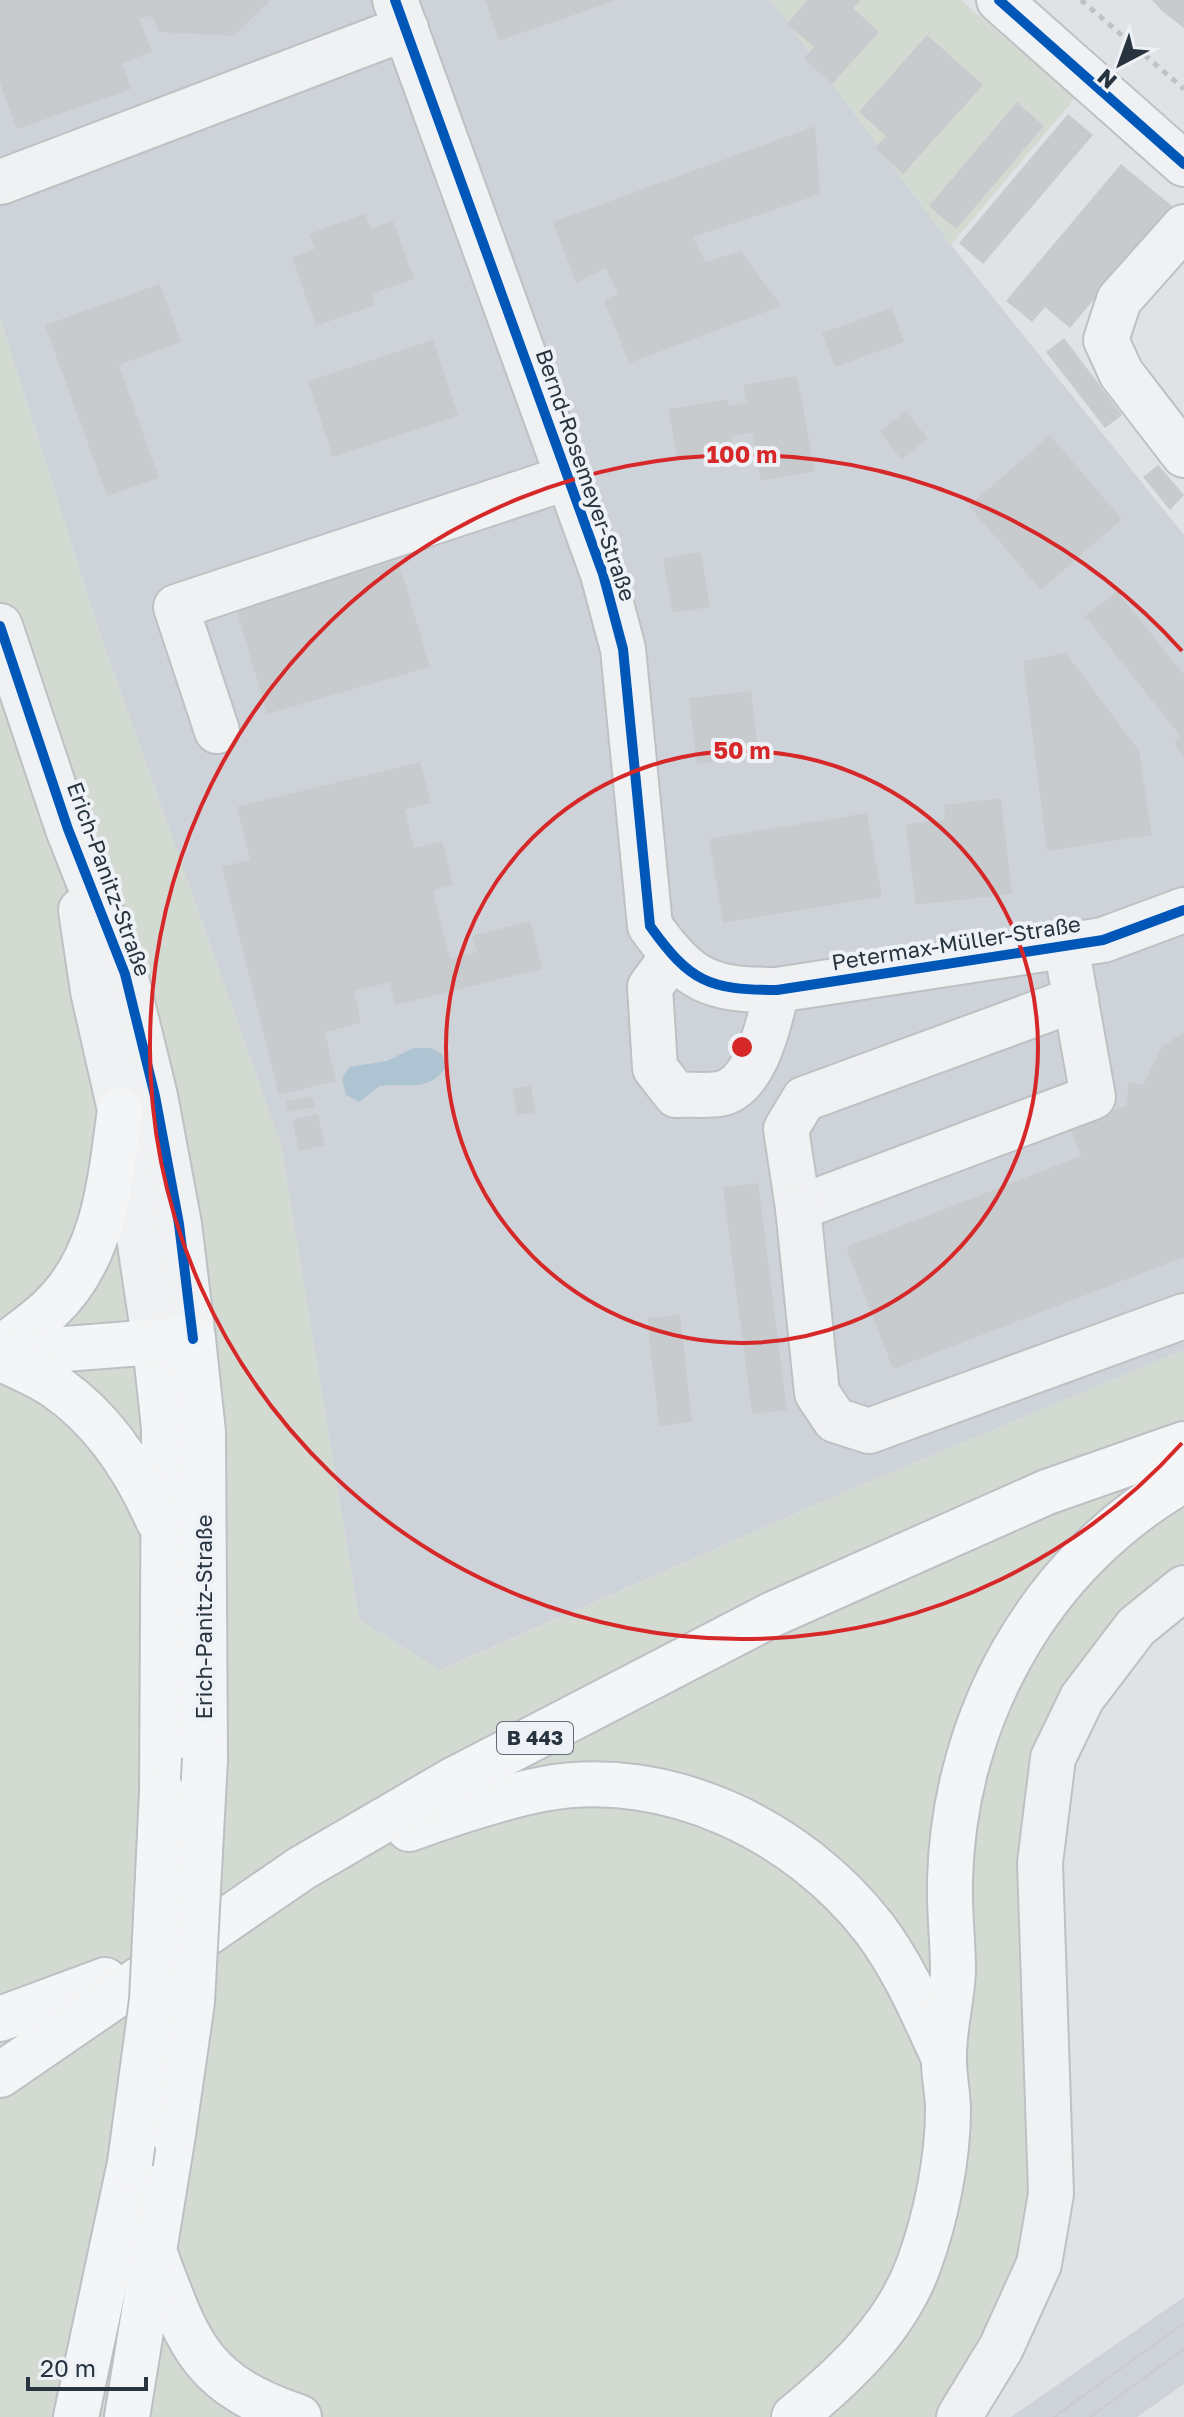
<svg xmlns="http://www.w3.org/2000/svg" width="1184" height="2417" viewBox="0 0 1184 2417" font-family="'Golos Text',sans-serif">
	<style>
		.built { fill: #ced3d9 }
		.green { fill: #d2dad1 }
		.water { fill: #aec4d2 }
		.building { fill: #c8cbce }
		.lines { fill: none; stroke-linecap: round; stroke-linejoin: round }
		.minor-casing { stroke: #bec1c4; stroke-width: 48 }
		.major-casing { stroke: #bcc0c4; stroke-width: 48 }
		.path { stroke: #bfc3c6; stroke-width: 5; stroke-dasharray: 6 6; stroke-linecap: butt }
		.minor { stroke: #f0f1f2; stroke-width: 44 }
		.major { stroke: #f4f5f6; stroke-width: 44 }
		.tram { stroke: #c9cbcd; stroke-width: 2 }
		.major-bridge-casing { stroke: #bcc0c4; stroke-width: 48; stroke-linecap: butt }
		.major-bridge { stroke: #f4f5f6; stroke-width: 44 }
		.cycleway-casing { stroke: #eef2f6; stroke-width: 15 }
		.cycleway { stroke: #0057b8; stroke-width: 10 }
		.ring { fill: none; stroke: #d62828; stroke-width: 4 }
		.labels { text-anchor: middle; stroke-width: 8; stroke-linejoin: round; paint-order: stroke }
		.shield { fill: #eef2f6; stroke: #636c76; stroke-width: 2 }
		.shield-label { font-size: 20px; font-weight: bold; fill: #27333f }
		.street-label { font-size: 22px; fill: #27333f; stroke: #eef2f6 }
		.centre { fill: #d62828; stroke: #eef2f6; stroke-width: 4 }
		.ring-label { font-size: 24px; text-anchor: middle; font-weight: bold; fill: #d62828; stroke: #eef2f6; stroke-width: 8; stroke-linejoin: round; paint-order: stroke }
	</style>
	<rect width="100%" height="100%" fill="#e0e3e6"/>
	<g class="built">
		<polygon points="0,0 771,0 951,245 1184,535 1184,1350 840,1494 440,1670 359,1620 281,1145 97,625 0,318"/>
		<polygon points="1184,2297 1184,2384 1137,2417 1011,2417"/>
	</g>
	<g class="green">
		<polygon points="771,0 961,0 1075,98 951,245"/>
		<polygon points="0,318 97,625 281,1145 359,1620 441,1670 840,1494 1184,1350 1184,1569 1037,1756 1034,2117 1023,2255 948,2417 0,2417"/>
	</g>
	<path class="water" d="M413,1048H431L442,1054L446,1067C428,1093 407,1083 380,1086L359,1102L346,1095L342,1079L349,1067L387,1061Z"/>
	<g class="building">
		<polygon points="0,0 271,0 234,36 159,32 152,16 139,18 152,52 122,63 131,89 17,129 0,83"/>
		<polygon points="485,0 617,0 499,41"/>
		<polygon points="808,0 861,0 853,8 879,32 832,84 804,59 814,47 787,24"/>
		<polygon points="1152,0 1184,0 1184,28 1163,12"/>
		<polygon points="927,35 983,85 903,174 875,148 886,136 859,112"/>
		<polygon points="1017,102 1044,126 956,229 929,206"/>
		<polygon points="1068,114 1093,135 983,264 959,243"/>
		<polygon points="815,126 820,194 693,237 705,262 741,251 781,306 629,363 604,300 618,294 606,268 576,283 553,222"/>
		<polygon points="1121,164 1172,206 1070,328 1045,307 1032,322 1006,301"/>
		<polygon points="365,214 371,229 393,221 414,279 372,294 375,305 316,326 292,257 315,249 309,234"/>
		<polygon points="160,284 181,342 119,365 159,478 107,496 45,325"/>
		<polygon points="892,308 904,342 835,367 822,333"/>
		<polygon points="1064,338 1122,415 1105,428 1046,352"/>
		<polygon points="433,340 458,416 333,457 308,381"/>
		<polygon points="797,376 815,471 761,481 752,433 731,436 734,451 678,461 668,409 728,399 729,406 747,402 743,385"/>
		<polygon points="906,411 928,439 901,459 880,431"/>
		<polygon points="1050,435 1122,519 1041,590 969,506"/>
		<polygon points="1158,465 1184,495 1170,510 1143,477"/>
		<polygon points="701,552 710,607 673,613 663,559"/>
		<polygon points="398,560 430,667 267,714 236,608"/>
		<polygon points="1117,591 1184,675 1184,756 1174,743 1181,737 1085,616"/>
		<polygon points="1066,653 1139,751 1152,835 1047,851 1023,661"/>
		<polygon points="751,691 759,756 697,764 689,698"/>
		<polygon points="420,762 431,803 405,810 414,848 442,841 453,885 433,890 450,959 477,952 472,936 530,921 542,969 395,1005 390,982 354,991 361,1023 325,1032 336,1081 279,1095 222,867 250,860 237,807"/>
		<polygon points="1001,798 1012,894 916,905 906,824 945,820 944,805"/>
		<polygon points="867,813 882,897 723,923 709,839"/>
		<polygon points="1184,1032 1184,1257 893,1369 846,1247 1081,1156 1070,1127 1127,1105 1128,1081 1143,1085 1162,1047"/>
		<polygon points="531,1086 536,1112 517,1115 512,1089"/>
		<polygon points="312,1096 315,1107 288,1112 286,1101"/>
		<polygon points="318,1114 325,1145 299,1151 292,1120"/>
		<polygon points="758,1183 787,1410 752,1414 723,1187"/>
		<polygon points="680,1315 692,1422 659,1426 647,1318"/>
	</g>
	<g class="lines">
		<g class="minor-casing">
			<g id="minor">
				<path d="M395,0L603,574L623,649L650,926C690,982 709,990 777,990L1103,940L1184,910"/>
				<polyline points="999,0 1184,164"/>
				<polyline points="1,182 406,28"/>
				<polyline points="1184,227 1119,300 1106,340 1121,373 1184,455"/>
				<polyline points="0,626 68,829 125,974 155,1096 179,1224 193,1339"/>
				<polyline points="217,731 176,607 569,477"/>
				<polyline points="81,910 93,991 120,1110 155,1344"/>
				<polyline points="1066,946 1093,1097 798,1208 786,1129 804,1099 1076,999"/>
				<path d="M672,957L650,987L655,1068L676,1095C690,1094 706,1096 719,1094C756,1088 770,1020 777,990"/>
				<polyline points="798,1208 817,1393 835,1420 869,1431 1184,1316"/>
				<polyline points="959,2417 1001,2348 1039,2264 1051,2194 1040,1863 1053,1758 1082,1698 1136,1627 1184,1588"/>
			</g>
		</g>
		<g class="major-casing">
			<g id="major">
				<polyline points="155,1344 164,1428 162,1792"/>
				<path d="M0,1349C16,1336 34,1324 49,1310C105,1258 110,1181 120,1110"/>
				<polyline points="0,1354 193,1339 203,1432 205,1759"/>
				<path d="M0,1358C18,1367 39,1375 56,1387C104,1420 135,1468 158,1520"/>
				<path d="M409,1829C453,1813 497,1798 543,1789C668,1766 799,1831 874,1928C903,1966 923,2013 943,2056"/>
				<polyline points="0,2019 105,1980"/>
				<polyline points="0,2075 302,1868 453,1780 773,1614 1047,1492 1184,1444"/>
				<path d="M155,2254C189,2345 200,2384 299,2417"/>
				<polyline points="76,2417 130,2163"/>
				<polyline points="127,2417 173,2134"/>
				<path d="M794,2417C845,2375 896,2328 919,2264C936,2217 948,2159 948,2110C948,2092 943,2073 944,2055C944,2027 952,1999 953,1971C953,1941 949,1910 950,1880C954,1716 1041,1561 1184,1480"/>
			</g>
		</g>
		<polyline class="path" points="1081,0 1184,89"/>
		<use href="#minor" class="minor"/>
		<use href="#major" class="major"/>
		<g class="tram">
			<polyline points="1054,2417 1184,2323"/>
			<polyline points="1090,2417 1184,2349"/>
		</g>
		<g class="major-bridge-casing">
			<g id="major-bridge">
				<polyline points="173,2134 192,2002 205,1759"/>
				<polyline points="130,2163 152,2000 162,1792"/>
			</g>
		</g>
		<use href="#major-bridge" class="major-bridge"/>
		<g class="cycleway-casing">
			<g id="cycleway">
				<path d="M395,0L603,574L623,649L650,926C690,982 709,990 777,990L1103,940L1184,910"/>
				<polyline points="999,0 1184,164"/>
				<polyline points="0,626 68,829 125,974 155,1096 179,1224 193,1339"/>
			</g>
		</g>
		<use href="#cycleway" class="cycleway"/>
	</g>
	<g class="ring">
		<circle cx="742" cy="1047" r="296"/>
		<path d="M1182 1443A592 592 0 1 1 1182 651"/>
	</g>
	<g class="labels">
		<rect class="shield" x="497" y="1722" width="76" height="32" rx="6"/>
		<g class="shield-label">
			<text x="535" y="1745">B 443</text>
		</g>
		<g class="street-label">
			<text transform="translate(586 475) rotate(71)" y="8">Bernd-Rosemeyer-Straße</text>
			<text transform="translate(109 879) rotate(70)" y="8">Erich-Panitz-Straße</text>
			<text transform="translate(956 943) rotate(-9)" y="8">Petermax-Müller-Straße</text>
			<text transform="translate(204 1617) rotate(-90)" y="8">Erich-Panitz-Straße</text>
		</g>
	</g>
	<circle cx="742" cy="1047" r="12" class="centre"/>
	<g class="ring-label">
		<text x="742" y="463">100 m</text>
		<text x="742" y="759">50 m</text>
	</g>
	<g transform="translate(1120 64) rotate(221)" stroke="#eef2f6" stroke-width="6" paint-order="stroke">
	<path d="M0-6L14 30L0 20L-14 30Z" fill="#27333f"/>
	<text y="-12" font-size="22" font-weight="bold" text-anchor="middle" fill="#27333f">N</text>
	</g>
	<path d="M28 2377v12h118v-12" fill="none" stroke="#27333f" stroke-width="4"/>
	<text x="40" y="2377" font-size="24" fill="#27333f" stroke="#eef2f6" stroke-width="6" paint-order="stroke">20 m</text>
</svg>
